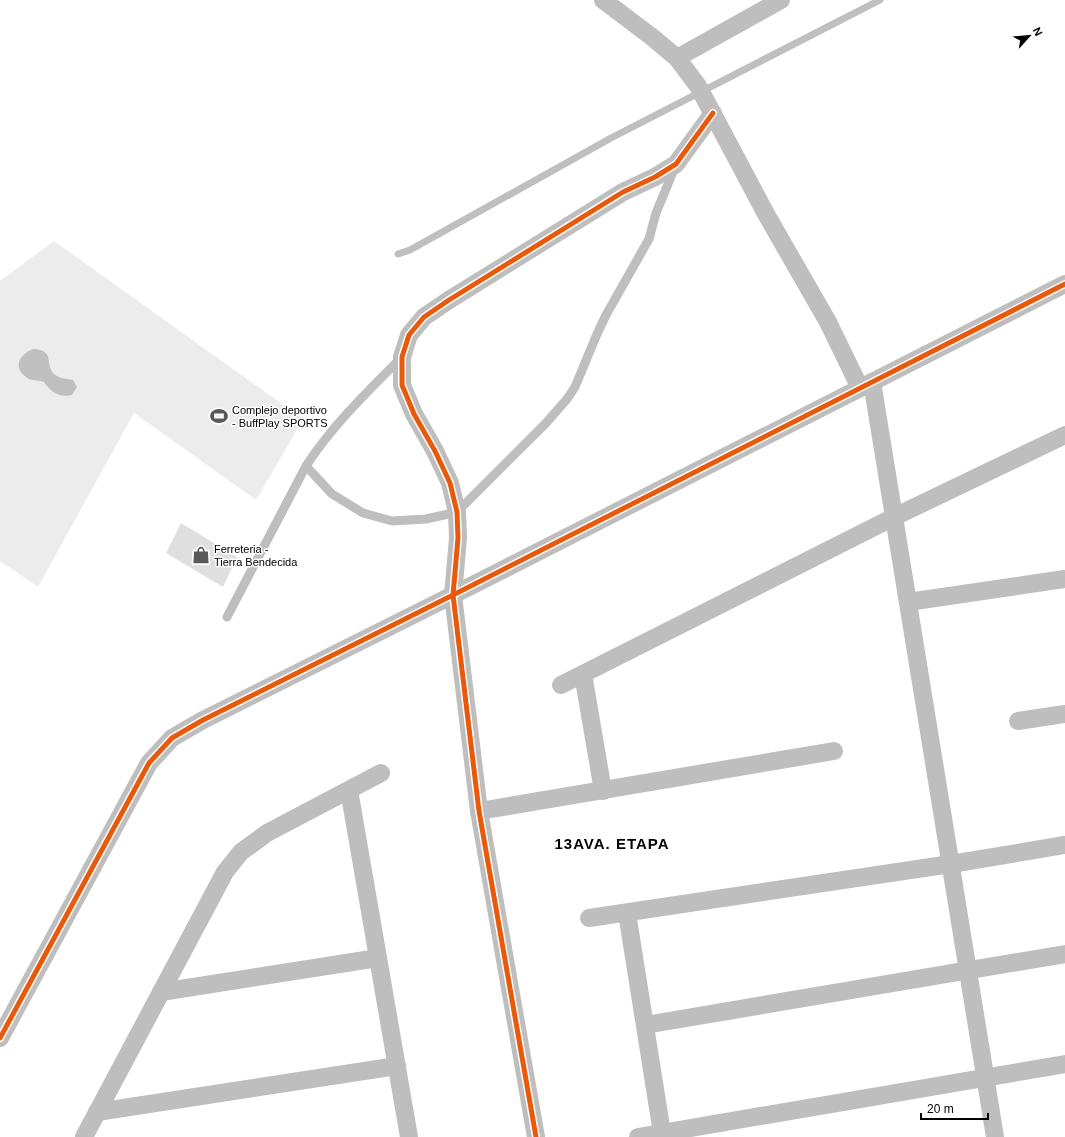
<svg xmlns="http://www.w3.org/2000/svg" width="1065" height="1137" viewBox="0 0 1065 1137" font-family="Helvetica,sans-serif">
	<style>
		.green { fill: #ececec }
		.water { fill: #bfbfbf }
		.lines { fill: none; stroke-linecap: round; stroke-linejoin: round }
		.stream { stroke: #bfbfbf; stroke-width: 7 }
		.building { fill: #dfdfdf }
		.lane { stroke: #bebebe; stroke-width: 9 }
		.street { stroke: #bebebe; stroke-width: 18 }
		.cycleway-casing { stroke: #fff; stroke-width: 8 }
		.cycleway { stroke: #e8590c; stroke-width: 5 }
		.labels { text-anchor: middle; stroke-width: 3; stroke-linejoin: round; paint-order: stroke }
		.poi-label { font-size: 11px; fill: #000; stroke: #fff; text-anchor: start }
		.district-label { font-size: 15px; font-weight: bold; letter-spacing: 1px; fill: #000; stroke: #fff }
	</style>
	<rect width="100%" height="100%" fill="#fff"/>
	<polygon class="green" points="54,241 303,419 256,500 134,413 38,587 0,561 0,281"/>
	<path class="water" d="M33,349C56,350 44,364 54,374C58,378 67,379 73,380L77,387L72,395C62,397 55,395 48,387C46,385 45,383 44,382C40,380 33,381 29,379C12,369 18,355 33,349Z"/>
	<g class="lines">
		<polyline class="stream" points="398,254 410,250 611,138 880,0"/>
	</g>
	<polygon class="building" points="181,523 237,557 223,587 166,553"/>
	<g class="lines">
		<g class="lane">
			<polyline points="306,466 332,494 363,513 392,521 426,519 457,512 546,423 567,399 575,387 597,334 606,315 649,239 656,213 675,167"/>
			<path d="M227,617L306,466C332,426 367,392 401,358"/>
		</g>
		<g class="street">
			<polyline points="603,0 652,37 677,58 698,86 766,214 828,322 860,388"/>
			<polyline points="677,58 781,0"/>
			<polyline points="872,382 995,1137"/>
			<polyline points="908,602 1065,579"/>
			<polyline points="583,674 603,791"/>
			<polyline points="561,685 894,517 1065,435"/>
			<polyline points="1018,721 1065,714"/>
			<polyline points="349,790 409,1137"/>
			<polyline points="479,811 834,751"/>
			<polyline points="627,913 662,1133"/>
			<polyline points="589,918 951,864 1065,845"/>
			<polyline points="161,992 378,958"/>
			<polyline points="645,1025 1065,954"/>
			<polyline points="0,1038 149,763 172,738 203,720 453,595 1065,284"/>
			<polyline points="97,1112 397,1066"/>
			<polyline points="84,1137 225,872 241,852 267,833 381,773"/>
			<polyline points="536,1137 479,811 453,595 458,538 457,512 450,483 435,451 414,414 402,385 402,357 409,335 424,317 449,300 623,192 655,177 676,164 713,113"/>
			<polyline points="638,1137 1065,1064"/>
		</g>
		<g class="cycleway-casing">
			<g id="cycleway">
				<polyline points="0,1038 149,763 172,738 203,720 453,595 1065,284"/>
				<polyline points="536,1137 479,811 453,595 458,538 457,512 450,483 435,451 414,414 402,385 402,357 409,335 424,317 449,300 623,192 655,177 676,164 713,113"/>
			</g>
		</g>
		<use href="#cycleway" class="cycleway"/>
	</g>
	<defs>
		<g id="stadium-bare" transform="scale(1.38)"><path d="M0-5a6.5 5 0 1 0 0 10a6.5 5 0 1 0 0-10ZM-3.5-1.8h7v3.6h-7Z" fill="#595959" stroke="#fff" stroke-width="2.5" paint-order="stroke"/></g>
		<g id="shop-bare" transform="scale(1.38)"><path d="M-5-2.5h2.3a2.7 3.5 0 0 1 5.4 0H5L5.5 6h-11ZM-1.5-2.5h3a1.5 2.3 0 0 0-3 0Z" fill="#595959" stroke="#fff" stroke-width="2.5" paint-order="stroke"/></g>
	</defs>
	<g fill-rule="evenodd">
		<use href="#stadium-bare" x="219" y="416"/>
		<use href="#shop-bare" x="201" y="555"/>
	</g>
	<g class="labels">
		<g class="poi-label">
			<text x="232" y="414">Complejo deportivo<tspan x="232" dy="13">- BuffPlay SPORTS</tspan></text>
			<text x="214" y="553">Ferreteria -<tspan x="214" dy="13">Tierra Bendecida</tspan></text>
		</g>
		<g class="district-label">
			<text x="612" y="849">13AVA. ETAPA</text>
		</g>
	</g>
	<g transform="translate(1029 36) rotate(63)" stroke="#ffffff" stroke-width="3" paint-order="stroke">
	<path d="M0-3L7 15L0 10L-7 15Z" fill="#000000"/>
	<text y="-6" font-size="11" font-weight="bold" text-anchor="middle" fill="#000000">N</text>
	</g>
	<path d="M921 1113v6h67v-6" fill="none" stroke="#000000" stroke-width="2"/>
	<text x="927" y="1113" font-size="12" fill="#000000" stroke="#ffffff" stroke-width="3" paint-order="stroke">20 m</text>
</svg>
